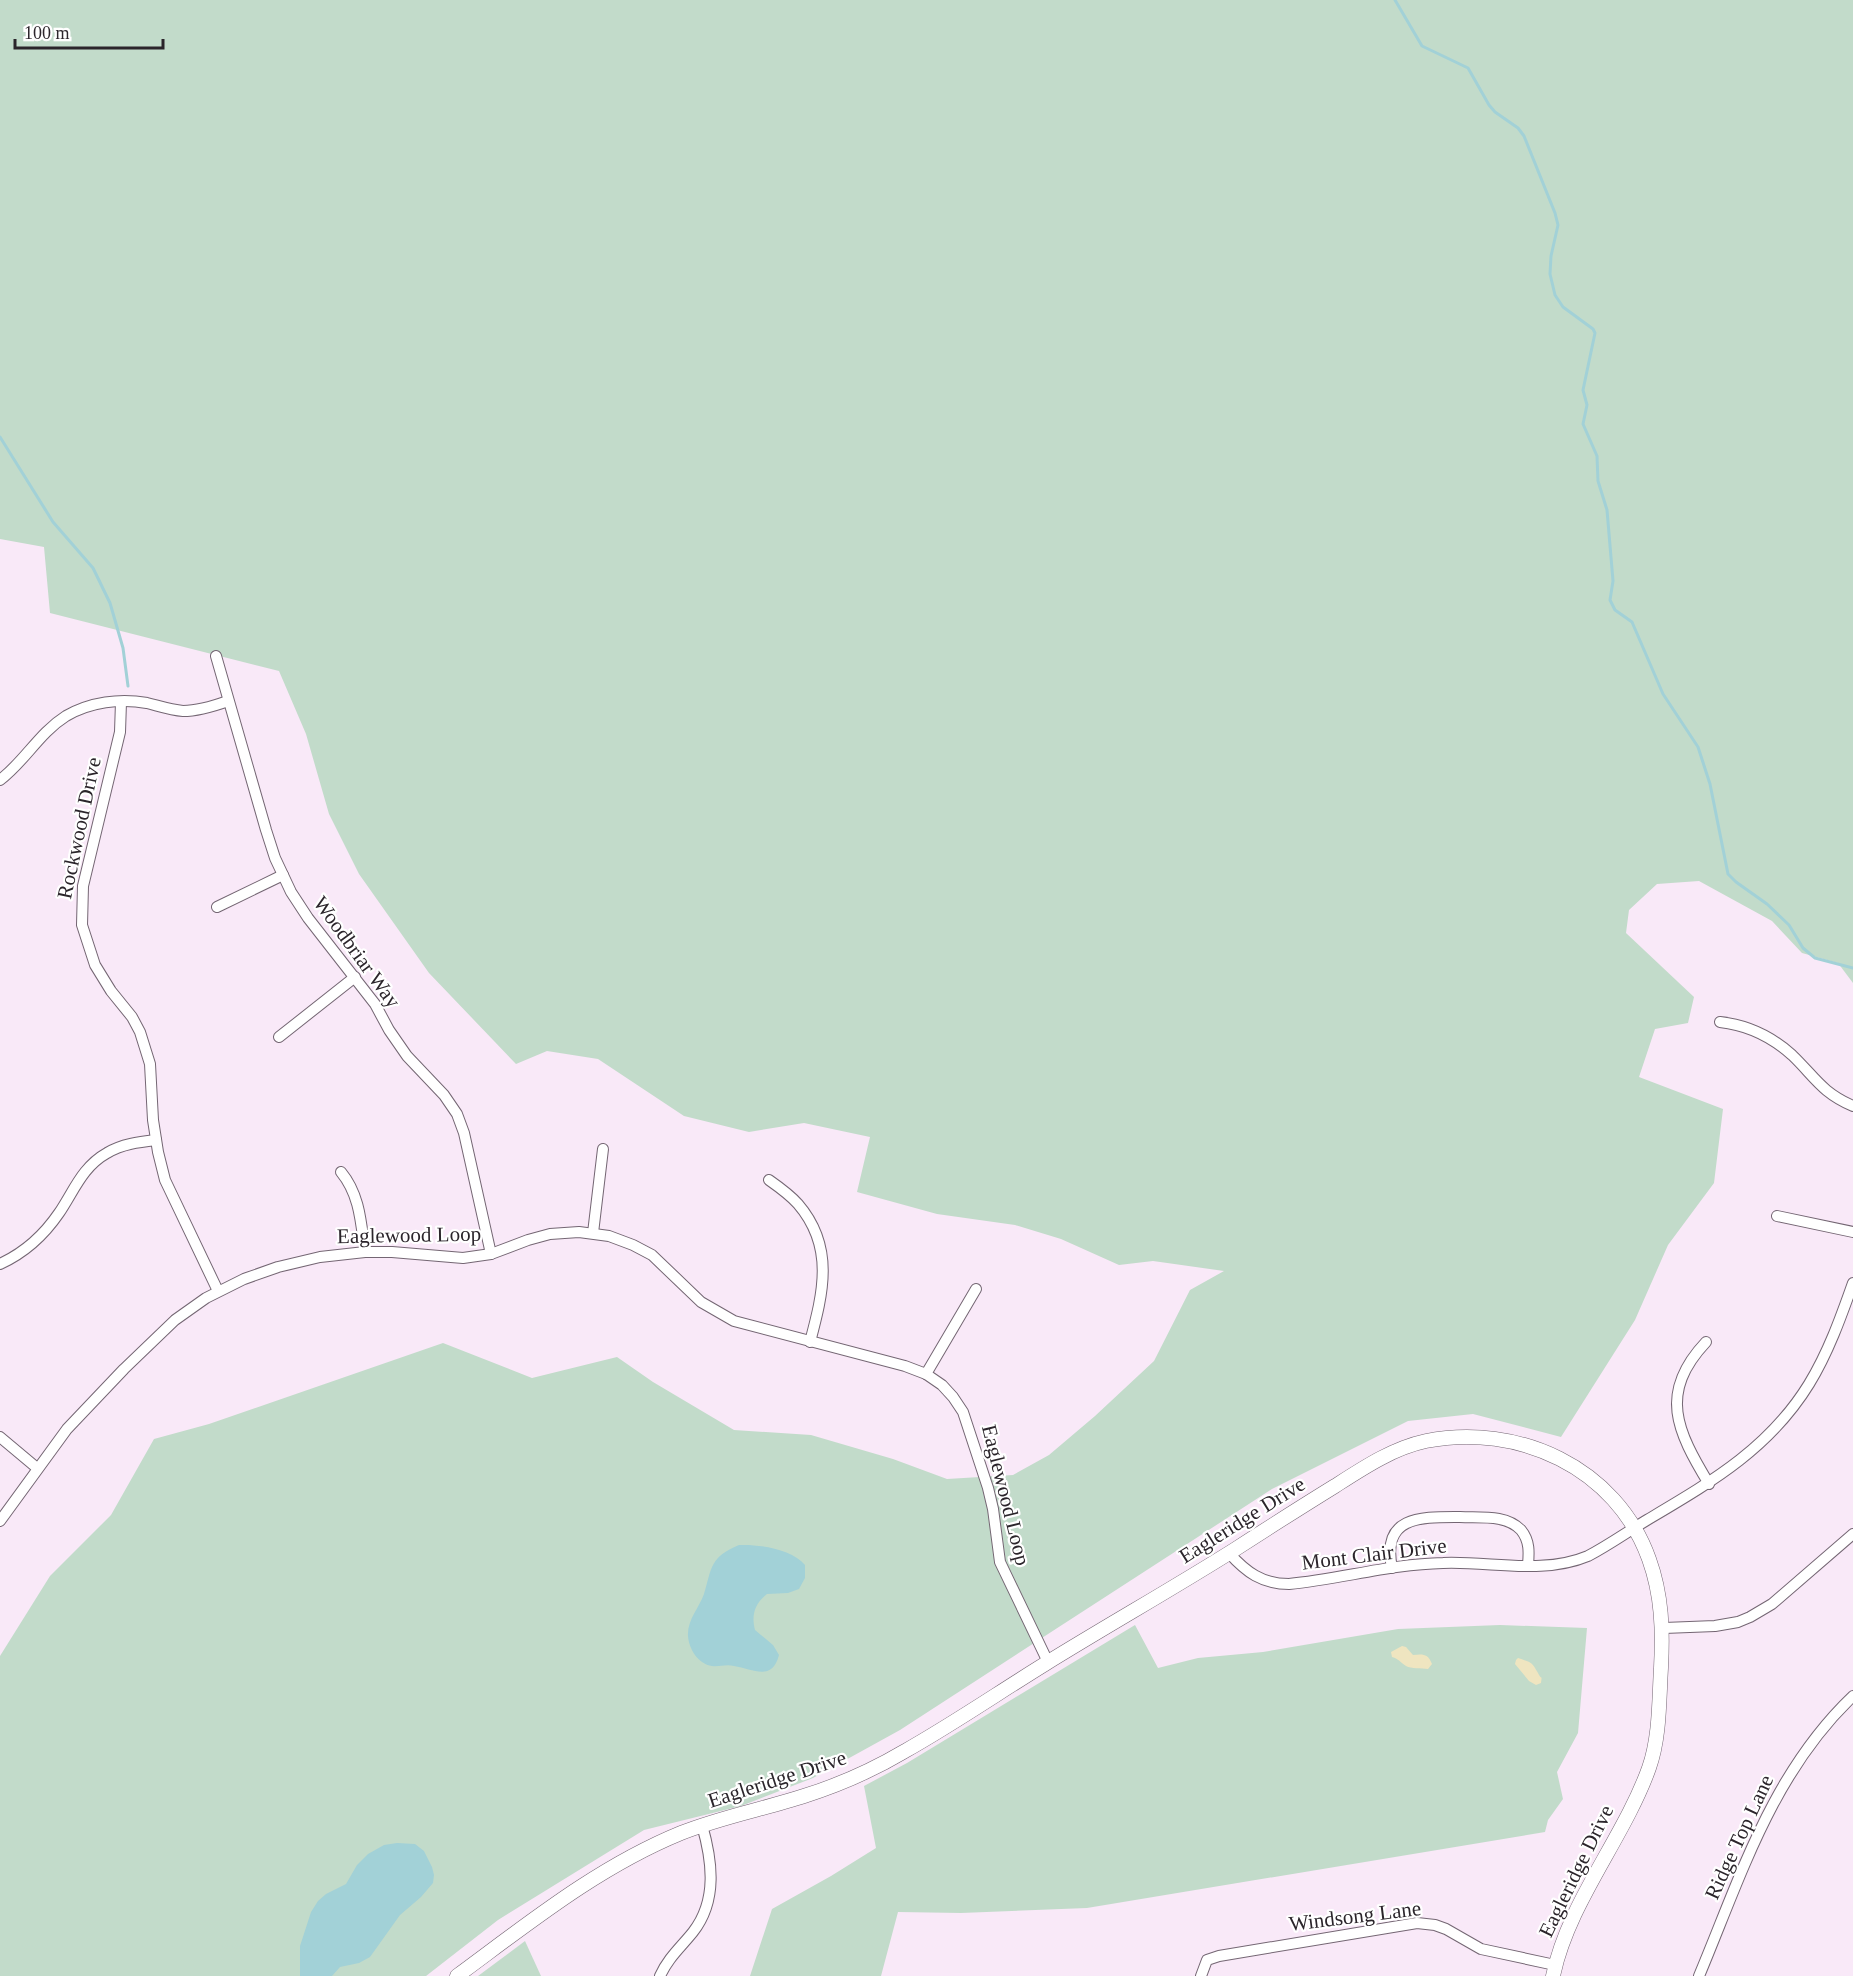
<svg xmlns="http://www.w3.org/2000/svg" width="1853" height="1976" viewBox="0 0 1853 1976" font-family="'Times New Roman',serif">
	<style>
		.green { fill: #c2dbca }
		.sand { fill: #efe5c0 }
		.water { fill: #a2d1d7 }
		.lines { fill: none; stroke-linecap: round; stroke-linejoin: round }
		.stream { stroke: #a2d1d7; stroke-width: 3 }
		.street-casing { stroke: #746673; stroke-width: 12 }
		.secondary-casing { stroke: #746673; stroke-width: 15 }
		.street { stroke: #fff; stroke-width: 10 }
		.secondary { stroke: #fff; stroke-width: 14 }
		.labels { text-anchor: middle; stroke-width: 4.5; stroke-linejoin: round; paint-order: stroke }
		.street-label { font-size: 21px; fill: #2b252b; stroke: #fff }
	</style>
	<rect width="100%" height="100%" fill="#f9e9f8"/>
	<g class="green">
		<polygon points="0,0 1853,0 1853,983 1838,963 1802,953 1772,921 1699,881 1657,884 1629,910 1626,933 1694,997 1688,1023 1655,1029 1639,1077 1723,1109 1714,1183 1668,1245 1635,1320 1561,1437 1473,1414 1408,1421 1272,1489 900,1730 813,1778 741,1806 644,1830 498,1920 426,1976 0,1976 0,1656 50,1576 111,1515 154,1439 209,1424 443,1343 532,1378 617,1357 653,1382 734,1430 811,1435 893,1459 947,1479 1013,1475 1049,1455 1095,1416 1154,1361 1190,1290 1224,1271 1153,1261 1119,1265 1061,1239 1015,1225 937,1214 857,1192 870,1137 804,1123 749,1132 684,1116 598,1059 547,1051 516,1064 429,973 359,874 329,814 306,734 279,671 50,613 44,547 0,539"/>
		<polygon points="1135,1625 1158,1668 1198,1658 1263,1652 1398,1629 1500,1625 1587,1628 1578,1733 1557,1772 1563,1799 1548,1820 1545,1832 1087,1908 961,1913 898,1912 881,1976 750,1976 772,1909 831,1876 876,1848 864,1786 907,1763"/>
		<polygon points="525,1941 541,1976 478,1976"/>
	</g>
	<g class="sand">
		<path d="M1402,1646L1406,1647L1413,1655C1422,1654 1428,1653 1432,1664L1428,1669C1422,1668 1411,1669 1406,1666C1400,1662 1399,1659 1392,1657L1391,1652Z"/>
		<path d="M1518,1658C1532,1663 1531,1661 1538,1673C1542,1681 1542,1674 1541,1683L1536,1685L1529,1681L1515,1664L1516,1660Z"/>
	</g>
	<g class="water">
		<path d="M739,1545C759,1544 792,1549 805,1565V1578L799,1589L788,1593L767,1594C755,1603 751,1615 755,1630L773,1645L779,1655C772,1682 753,1669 734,1666C726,1664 719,1667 712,1666C698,1664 689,1649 688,1636C687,1620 699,1608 704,1594C712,1567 710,1557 739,1545Z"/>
		<polygon points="397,1843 415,1844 424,1851 432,1867 434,1875 433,1883 421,1897 400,1915 370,1957 359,1963 340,1967 332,1976 300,1976 300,1946 311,1912 318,1901 326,1894 346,1884 357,1865 368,1854 384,1845"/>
	</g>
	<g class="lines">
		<g class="stream">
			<polyline points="1395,0 1422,46 1468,68 1489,105 1495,112 1518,128 1524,136 1555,213 1558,225 1551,256 1550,274 1555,295 1563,307 1593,329 1595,333 1583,390 1587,405 1583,424 1597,456 1598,481 1607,510 1613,581 1610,600 1615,610 1632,622 1663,694 1698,747 1710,784 1728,874 1736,882 1767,904 1789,925 1803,948 1815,958 1853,968"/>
			<polyline points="0,437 53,522 93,568 110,603 123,648 128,686"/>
		</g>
		<g class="street-casing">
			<g id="street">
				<polyline points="216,656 266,830 275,858 291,892 308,918 375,1004 389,1030 407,1056 444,1095 457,1114 464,1133 491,1254"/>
				<polyline points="121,702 120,732 83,886 82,925 95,965 111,991 132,1017 140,1032 150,1064 153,1120 158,1152 165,1180 218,1291"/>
				<path d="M0,780C25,761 39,733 66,716C90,702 120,698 147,703C159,706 171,710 183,711C199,711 214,706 228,701"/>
				<polyline points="217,907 283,875"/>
				<path d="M1720,1022C1747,1025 1772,1037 1792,1055C1815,1077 1821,1092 1853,1106"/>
				<polyline points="279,1037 355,977"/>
				<path d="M341,1172C360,1195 361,1223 365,1252"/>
				<path d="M769,1180C779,1187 790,1195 798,1204C835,1247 823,1293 810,1342"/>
				<polyline points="1777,1216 1853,1232"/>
				<polyline points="593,1233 603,1149"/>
				<path d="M0,1264C24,1253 44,1235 59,1213C74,1191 82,1167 107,1153C122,1144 139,1142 156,1140"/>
				<path d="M1706,1342C1658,1393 1677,1431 1709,1484"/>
				<polyline points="926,1374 976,1289"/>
				<polyline points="0,1437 37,1468"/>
				<polyline points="0,1521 67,1429 124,1369 175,1320 206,1298 244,1279 278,1267 320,1257 365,1252 392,1252 463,1258 491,1254 528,1240 550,1234 579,1232 609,1236 633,1245 652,1255 701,1302 734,1321 905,1366 926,1374 942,1385 953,1397 963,1412 988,1488 993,1509 1000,1562 1048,1662"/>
				<path d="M1229,1553C1246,1572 1262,1584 1289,1584C1341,1579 1391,1564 1443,1563C1491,1561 1543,1575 1588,1556C1609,1545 1627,1532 1647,1520C1711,1482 1769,1449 1809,1384C1828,1353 1841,1317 1853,1283"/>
				<path d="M1392,1568C1381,1515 1422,1517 1460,1517C1480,1518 1506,1514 1521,1530C1530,1541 1529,1553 1528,1565"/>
				<polyline points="1664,1628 1715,1626 1738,1622 1750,1617 1772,1604 1853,1534"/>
				<path d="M660,1976C668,1958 681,1947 693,1932C718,1900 712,1860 702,1825"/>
				<polyline points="1201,1976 1207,1960 1219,1956 1417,1923 1435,1925 1446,1929 1481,1949 1555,1965"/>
				<path d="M1699,1976C1741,1876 1772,1773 1853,1696"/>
			</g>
		</g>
		<g class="secondary-casing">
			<path id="secondary" d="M457,1976C529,1923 598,1867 681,1833C721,1817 764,1809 804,1796C839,1785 873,1770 905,1751C953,1724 998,1693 1045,1664C1108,1625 1172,1589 1234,1550C1268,1528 1301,1507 1335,1486C1363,1468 1393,1448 1426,1441C1518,1423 1616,1467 1649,1559C1662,1595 1663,1630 1661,1668C1659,1700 1660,1737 1649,1768C1624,1838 1568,1903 1553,1976"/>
		</g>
		<use href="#street" class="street"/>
		<use href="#secondary" class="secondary"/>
	</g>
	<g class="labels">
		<g class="street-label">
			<text transform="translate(79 828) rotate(-78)" y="7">Rockwood Drive</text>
			<text transform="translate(357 952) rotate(54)" y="7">Woodbriar Way</text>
			<text transform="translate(409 1235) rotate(-1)" y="7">Eaglewood Loop</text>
			<text transform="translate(1006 1495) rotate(76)" y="7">Eaglewood Loop</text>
			<text transform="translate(1242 1520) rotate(-32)" y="7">Eagleridge Drive</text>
			<text transform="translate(1374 1554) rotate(-7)" y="7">Mont Clair Drive</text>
			<text transform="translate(777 1779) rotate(-18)" y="7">Eagleridge Drive</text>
			<text transform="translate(1739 1837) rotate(-65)" y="7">Ridge Top Lane</text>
			<text transform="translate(1576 1871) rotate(-64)" y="7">Eagleridge Drive</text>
			<text transform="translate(1355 1916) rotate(-7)" y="7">Windsong Lane</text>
		</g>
	</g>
	<path d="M15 39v9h148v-9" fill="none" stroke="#2b252b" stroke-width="3"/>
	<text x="24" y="39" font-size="18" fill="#2b252b" stroke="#ffffff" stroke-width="4.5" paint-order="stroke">100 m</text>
</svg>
